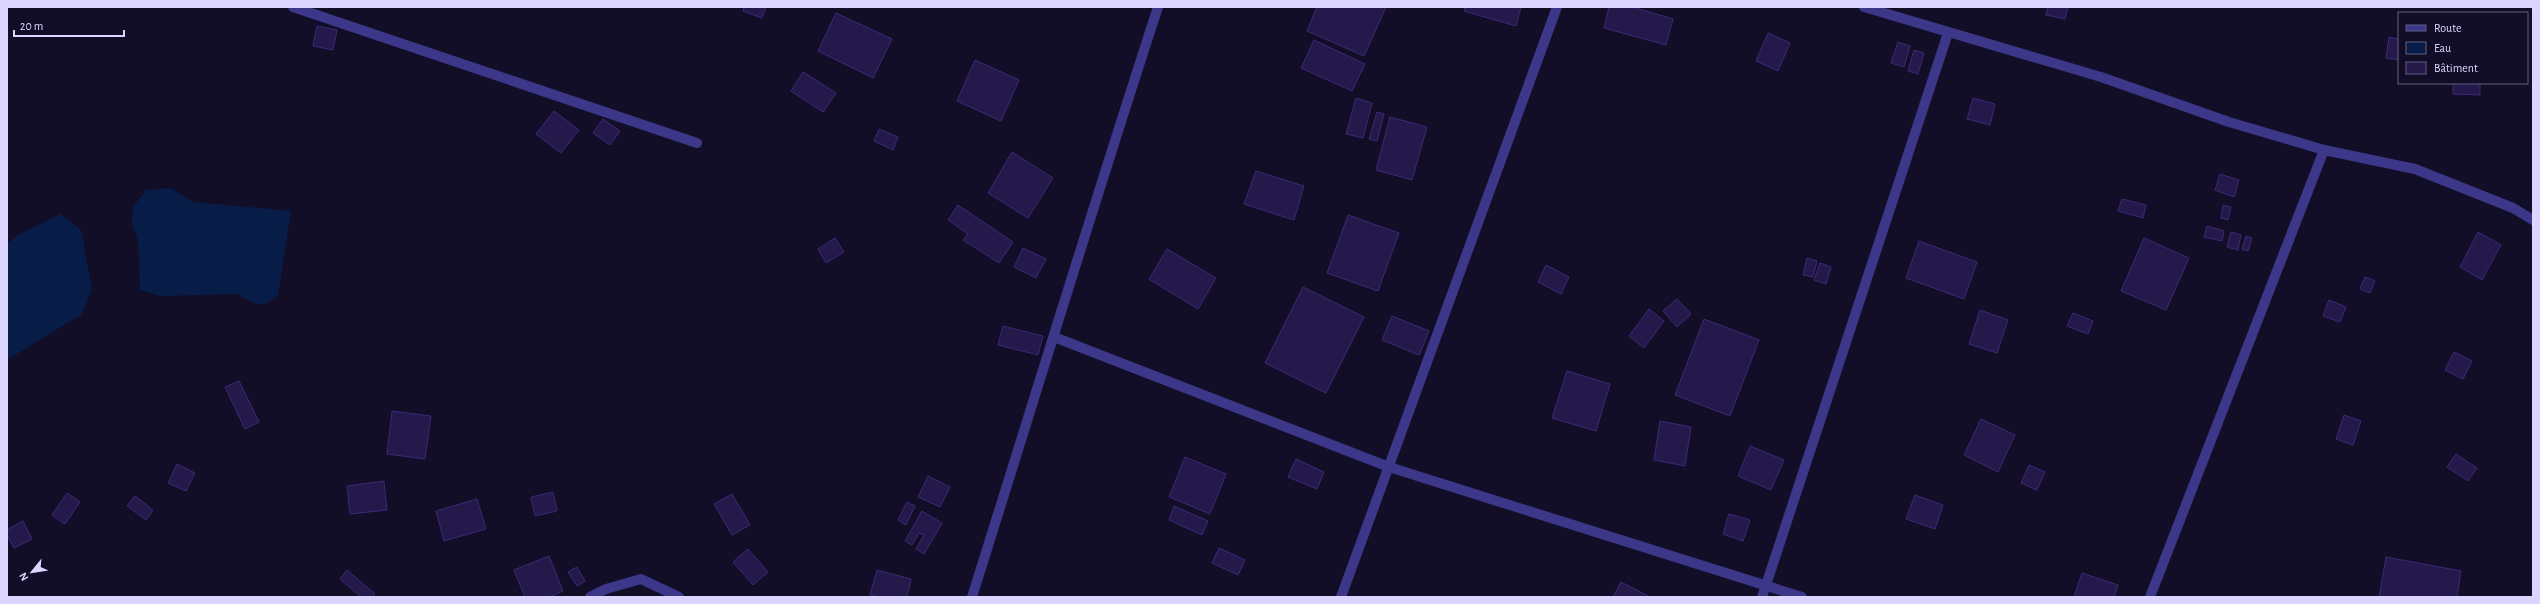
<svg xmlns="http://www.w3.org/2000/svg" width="2540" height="604" viewBox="0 0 2540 604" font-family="'Alegreya Sans',sans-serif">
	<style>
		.water { fill: #071d48 }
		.building { fill: #24194a; stroke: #3b2a77 }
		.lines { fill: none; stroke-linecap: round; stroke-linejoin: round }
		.street { stroke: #3c3789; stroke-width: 10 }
	</style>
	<rect width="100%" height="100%" fill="#130e28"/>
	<g class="water">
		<polygon points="171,188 193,202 291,211 278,295 265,305 251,302 237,294 161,296 140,290 138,240 132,224 133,207 146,190"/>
		<polygon points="61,214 81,230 92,289 82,314 7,360 7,244 20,234"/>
	</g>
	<g class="building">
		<polygon points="744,7 766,7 762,18 743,11"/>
		<polygon points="1317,7 1386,7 1364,56 1307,31"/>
		<polygon points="1465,7 1521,7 1516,26 1464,11"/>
		<polygon points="1609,7 1632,7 1673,19 1666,45 1604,28"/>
		<polygon points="2048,7 2068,7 2065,19 2046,15"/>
		<polygon points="836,13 892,39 873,78 818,51"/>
		<polygon points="317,26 337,30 333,50 313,46"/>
		<polygon points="1768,33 1790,43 1778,71 1756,61"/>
		<polygon points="2389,37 2399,39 2399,60 2386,58"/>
		<polygon points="1314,40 1365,64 1352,91 1301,68"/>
		<polygon points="1898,42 1910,46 1904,67 1891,63"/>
		<polygon points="1914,50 1924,53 1918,74 1908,71"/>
		<polygon points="975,60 1019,80 1001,121 957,101"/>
		<polygon points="803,72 836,93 823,112 791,91"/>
		<polygon points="2453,83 2480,83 2480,95 2453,94"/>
		<polygon points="1356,98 1372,103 1363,138 1346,134"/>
		<polygon points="1973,98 1995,104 1990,125 1967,119"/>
		<polygon points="554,111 579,130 561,153 536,134"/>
		<polygon points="1377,112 1384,114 1377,141 1369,139"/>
		<polygon points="1390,117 1427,127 1412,180 1376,170"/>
		<polygon points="603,119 620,131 610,145 593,133"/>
		<polygon points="879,129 898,137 893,150 874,141"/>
		<polygon points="1012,152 1053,178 1028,218 988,193"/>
		<polygon points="1256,171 1304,186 1294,220 1244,204"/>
		<polygon points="2220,174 2239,180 2234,197 2215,190"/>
		<polygon points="2122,199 2146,205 2143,218 2118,211"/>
		<polygon points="958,205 1013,242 999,263 963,240 968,234 948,220"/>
		<polygon points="2223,205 2231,207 2228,220 2221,218"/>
		<polygon points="1348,215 1399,233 1378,291 1327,273"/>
		<polygon points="2207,226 2224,231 2222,241 2204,237"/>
		<polygon points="2231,232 2241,235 2238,250 2227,247"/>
		<polygon points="2478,232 2501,245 2482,280 2460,267"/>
		<polygon points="2246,236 2252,238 2248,251 2242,249"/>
		<polygon points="835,238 844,252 826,263 818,249"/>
		<polygon points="2144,238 2189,258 2166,310 2121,291"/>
		<polygon points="1919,241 1977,262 1964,299 1906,278"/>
		<polygon points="1023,248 1046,259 1036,278 1014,267"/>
		<polygon points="1167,249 1216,278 1198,309 1149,279"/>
		<polygon points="1807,258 1817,261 1813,277 1803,275"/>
		<polygon points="1820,263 1831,267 1826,284 1814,280"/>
		<polygon points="1546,265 1569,277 1561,294 1538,282"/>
		<polygon points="2365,277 2375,281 2370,293 2360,289"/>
		<polygon points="1303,287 1364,317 1326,393 1265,363"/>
		<polygon points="1677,299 1691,314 1677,327 1663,311"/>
		<polygon points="2329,300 2346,307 2340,322 2323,316"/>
		<polygon points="1649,309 1664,321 1644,348 1629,336"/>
		<polygon points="1980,310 2008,320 1997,353 1969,344"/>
		<polygon points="2073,313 2093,321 2088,334 2067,326"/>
		<polygon points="1392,316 1429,331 1419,355 1382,340"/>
		<polygon points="1704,319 1759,340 1730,416 1675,395"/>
		<polygon points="1003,326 1043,336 1038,355 998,345"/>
		<polygon points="2454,352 2472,361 2463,379 2445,370"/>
		<polygon points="1567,371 1610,384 1596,431 1552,418"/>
		<polygon points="239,381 259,422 245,429 225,387"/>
		<polygon points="392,411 431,416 425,459 387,454"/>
		<polygon points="2344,415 2361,421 2353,445 2336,439"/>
		<polygon points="1981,419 2015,435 1998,472 1964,455"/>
		<polygon points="1660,421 1691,427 1685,466 1654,460"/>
		<polygon points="1750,446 1784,460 1771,490 1738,476"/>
		<polygon points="2456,454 2477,468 2468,481 2447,467"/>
		<polygon points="1185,457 1226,474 1210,514 1169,497"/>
		<polygon points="1296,459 1324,472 1317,489 1288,477"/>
		<polygon points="177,464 195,473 186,491 168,483"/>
		<polygon points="2029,465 2045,472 2037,490 2021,483"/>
		<polygon points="928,476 950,487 940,507 918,497"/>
		<polygon points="384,481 387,510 350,514 347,486"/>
		<polygon points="553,492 557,511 535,516 531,497"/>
		<polygon points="67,493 80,502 65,524 52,515"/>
		<polygon points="732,494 750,525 732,535 714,504"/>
		<polygon points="1915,495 1943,505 1935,529 1906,519"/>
		<polygon points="135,496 153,510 146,520 127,506"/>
		<polygon points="477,499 486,529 444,541 436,511"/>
		<polygon points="907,502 915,506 906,525 898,520"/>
		<polygon points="1174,506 1208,521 1202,535 1169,520"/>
		<polygon points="922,511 942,523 924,554 916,549 924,535 919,533 912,545 905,541"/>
		<polygon points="1729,514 1750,520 1743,541 1723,534"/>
		<polygon points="23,521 32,539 14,548 7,535 7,530"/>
		<polygon points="1219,548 1245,560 1238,575 1212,563"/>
		<polygon points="748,549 768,572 753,585 733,562"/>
		<polygon points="549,556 563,591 549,597 525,597 514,570"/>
		<polygon points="2386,557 2461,571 2457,597 2379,597"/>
		<polygon points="577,567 585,581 577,586 568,572"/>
		<polygon points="347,570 375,594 372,597 361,597 340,579"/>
		<polygon points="877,570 911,579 907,597 879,597 870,595"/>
		<polygon points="2082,573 2118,585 2114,597 2074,597"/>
		<polygon points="1621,582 1650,597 1613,597"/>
	</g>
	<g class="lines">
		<g class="street">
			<polyline points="293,7 697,143"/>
			<polyline points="1864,7 2101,77 2229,122 2324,150 2415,169 2513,208 2533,220"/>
			<polyline points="1054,337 1389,467 1802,597"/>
			<polyline points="590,597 606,589 641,579 679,597"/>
			<path d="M972,597C1034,400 1094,203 1158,7"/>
			<polyline points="1341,597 1557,7"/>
			<polyline points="1762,597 1948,33"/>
			<polyline points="2150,597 2324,150"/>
		</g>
	</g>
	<rect width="2540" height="604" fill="none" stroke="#dbd5ff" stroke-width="16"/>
	<rect x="2398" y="12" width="130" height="72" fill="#130e28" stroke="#635e7e"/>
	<rect x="2406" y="25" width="20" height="6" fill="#3c3789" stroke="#635e7e"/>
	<text x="2434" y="32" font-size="12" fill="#dbd5ff">Route</text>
	<rect x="2406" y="42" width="20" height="12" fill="#071d48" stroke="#635e7e"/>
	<text x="2434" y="52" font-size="12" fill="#dbd5ff">Eau</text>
	<rect x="2406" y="62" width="20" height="12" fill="#24194a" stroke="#635e7e"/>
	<text x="2434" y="72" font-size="12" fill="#dbd5ff">Bâtiment</text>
	<g transform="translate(32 572) rotate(240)" stroke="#130e28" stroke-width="3" paint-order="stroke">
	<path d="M0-3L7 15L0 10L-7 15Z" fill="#dbd5ff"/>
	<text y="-6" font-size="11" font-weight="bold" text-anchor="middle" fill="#dbd5ff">N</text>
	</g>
	<path d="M14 30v6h110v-6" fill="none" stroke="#dbd5ff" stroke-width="2"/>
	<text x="20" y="30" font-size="12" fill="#dbd5ff" stroke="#130e28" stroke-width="3" paint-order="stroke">20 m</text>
</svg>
